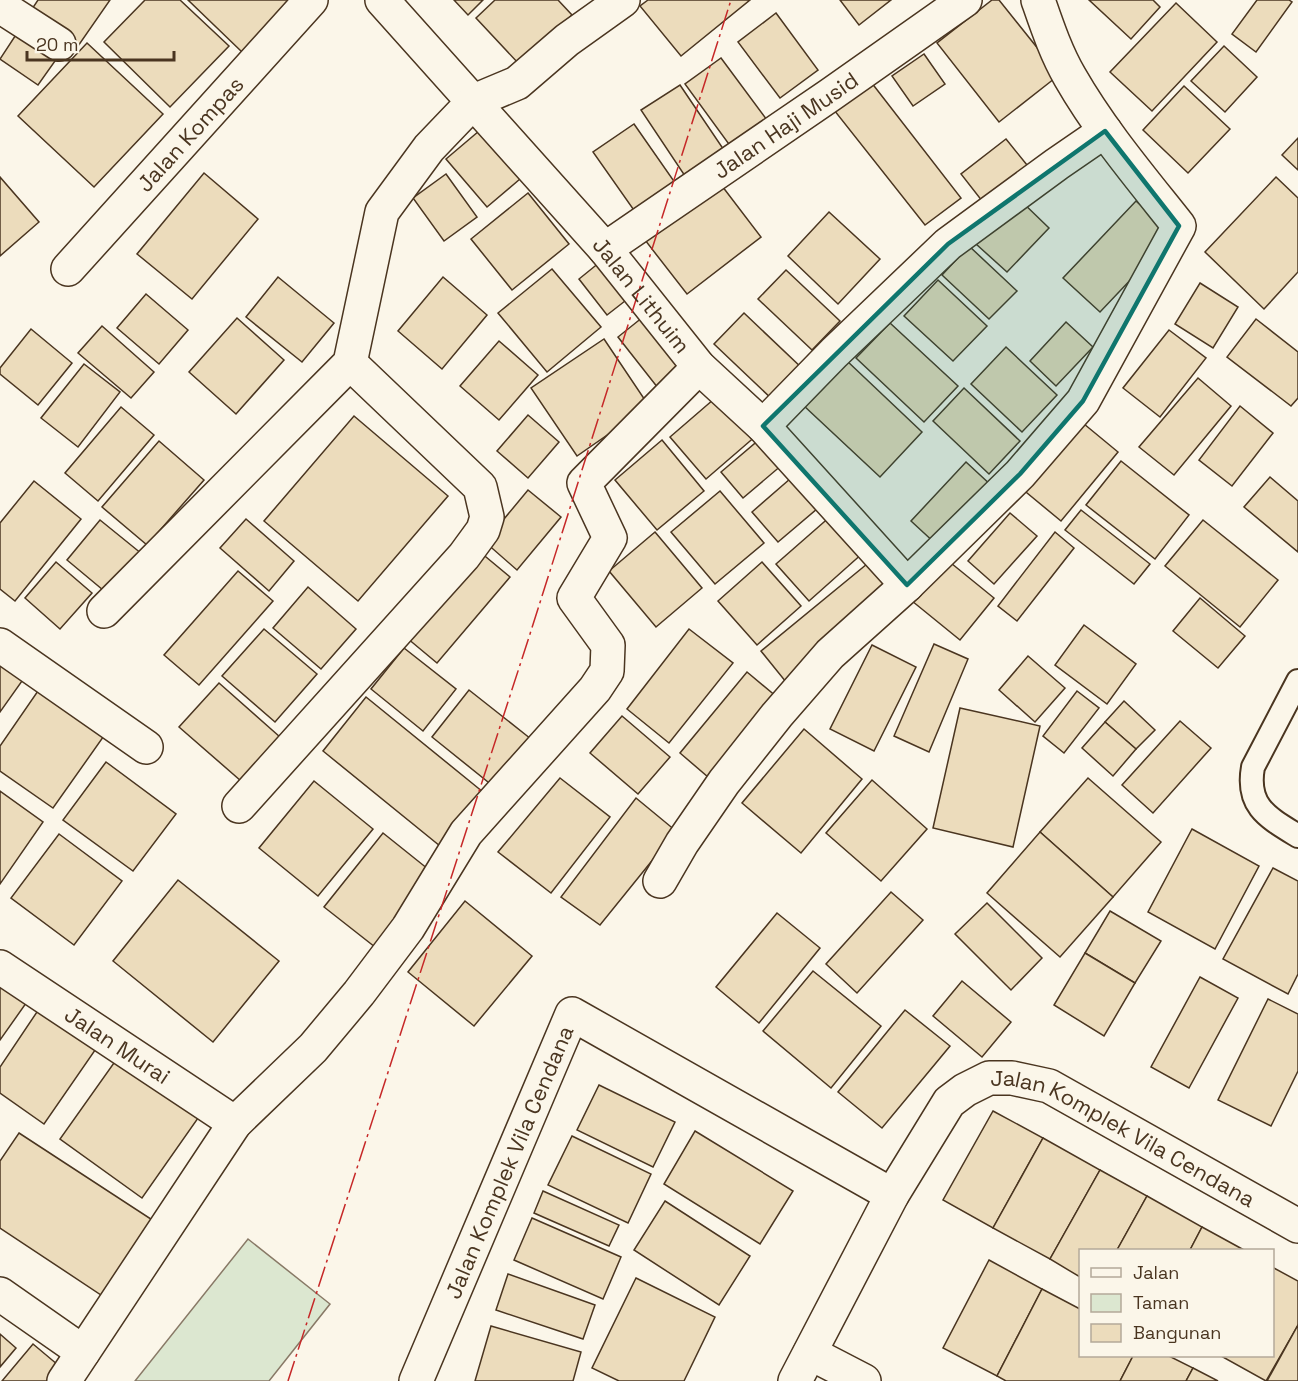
<svg xmlns="http://www.w3.org/2000/svg" width="1298" height="1381" viewBox="0 0 1298 1381" font-family="'Space Grotesk',sans-serif">
	<style>
		.green { fill: #dce7d0; stroke: #887966; stroke-width: 1.5 }
		.building { fill: #ecdcbc; stroke: #4a3520; stroke-width: 1.5 }
		.lines { fill: none; stroke-linecap: round; stroke-linejoin: round }
		.lane-casing { stroke: #4a3520; stroke-width: 26 }
		.street-casing { stroke: #4a3520; stroke-width: 36 }
		.lane { stroke: #fbf6e9; stroke-width: 22 }
		.street { stroke: #fbf6e9; stroke-width: 33 }
		.power { stroke: #c62828; stroke-width: 1.5; stroke-dasharray: 21 4.5 3 4.5; stroke-linecap: butt }
		.marked { fill: #0f766e; fill-opacity: 0.2; stroke: #0f766e; stroke-width: 4.5; stroke-linejoin: round }
		.labels { text-anchor: middle; stroke-width: 4.5; stroke-linejoin: round; paint-order: stroke }
		.street-label { font-size: 22px; fill: #4a3520; stroke: #fbf6e9 }
	</style>
	<rect width="100%" height="100%" fill="#fbf6e9"/>
	<polygon class="green" points="248,1239 330,1304 269,1381 135,1381"/>
	<g class="building">
		<polygon points="38,0 110,0 76,49 28,15"/>
		<polygon points="145,0 180,0 229,46 170,107 104,42"/>
		<polygon points="188,0 293,0 242,52"/>
		<polygon points="454,0 483,0 468,15"/>
		<polygon points="495,0 558,0 572,15 519,64 476,18"/>
		<polygon points="648,0 750,0 681,56 640,6"/>
		<polygon points="840,0 891,0 859,25"/>
		<polygon points="992,0 999,0 1059,75 999,122 937,43"/>
		<polygon points="1089,0 1153,0 1160,7 1131,39"/>
		<polygon points="1257,0 1289,0 1292,2 1256,52 1232,34"/>
		<polygon points="1176,3 1217,42 1152,111 1110,72"/>
		<polygon points="776,13 818,70 780,98 738,42"/>
		<polygon points="21,27 60,54 38,85 0,59"/>
		<polygon points="87,43 163,114 94,187 18,116"/>
		<polygon points="1224,46 1257,77 1225,112 1191,81"/>
		<polygon points="924,54 945,84 913,106 892,76"/>
		<polygon points="721,58 767,120 731,147 685,84"/>
		<polygon points="871,82 961,198 925,225 834,110"/>
		<polygon points="680,85 728,156 689,182 641,110"/>
		<polygon points="1184,86 1230,129 1188,173 1143,130"/>
		<polygon points="634,124 678,187 638,216 593,152"/>
		<polygon points="479,131 520,179 487,207 446,159"/>
		<polygon points="1298,138 1298,170 1282,155"/>
		<polygon points="1006,139 1031,170 986,206 961,174"/>
		<polygon points="204,173 258,219 192,299 137,254"/>
		<polygon points="446,174 477,217 444,241 413,198"/>
		<polygon points="0,177 39,222 0,256"/>
		<polygon points="1276,177 1298,198 1298,272 1264,309 1205,252"/>
		<polygon points="719,182 761,237 687,294 645,240"/>
		<polygon points="528,193 569,244 512,290 471,239"/>
		<polygon points="1019,199 1049,228 1007,272 976,244"/>
		<polygon points="1136,201 1173,235 1100,312 1063,278"/>
		<polygon points="829,212 880,259 838,304 788,256"/>
		<polygon points="969,246 1017,291 989,319 942,275"/>
		<polygon points="605,258 634,294 607,315 579,279"/>
		<polygon points="552,269 601,327 547,372 498,313"/>
		<polygon points="786,270 840,321 812,350 758,299"/>
		<polygon points="278,277 334,323 302,362 246,317"/>
		<polygon points="443,277 487,315 442,369 398,331"/>
		<polygon points="938,280 987,326 953,361 904,316"/>
		<polygon points="1200,283 1238,307 1213,348 1175,324"/>
		<polygon points="146,294 188,330 159,364 117,328"/>
		<polygon points="648,313 689,365 658,388 618,337"/>
		<polygon points="744,313 804,370 774,401 714,344"/>
		<polygon points="237,318 284,360 236,414 189,372"/>
		<polygon points="1256,319 1298,352 1298,398 1291,406 1227,357"/>
		<polygon points="1066,322 1093,347 1056,386 1030,361"/>
		<polygon points="890,323 958,386 924,422 856,358"/>
		<polygon points="102,326 154,372 131,398 78,353"/>
		<polygon points="31,329 72,363 38,405 0,374 0,368"/>
		<polygon points="1169,330 1206,358 1160,417 1123,388"/>
		<polygon points="604,339 649,406 577,456 531,388"/>
		<polygon points="499,341 538,375 499,420 460,386"/>
		<polygon points="1006,347 1057,395 1022,432 971,384"/>
		<polygon points="846,360 922,432 880,477 803,405"/>
		<polygon points="84,364 120,392 78,447 41,418"/>
		<polygon points="1198,378 1231,406 1174,475 1139,447"/>
		<polygon points="964,388 1020,441 989,474 933,421"/>
		<polygon points="721,393 757,435 706,479 670,437"/>
		<polygon points="1240,406 1273,433 1232,486 1199,460"/>
		<polygon points="121,407 154,435 98,501 65,473"/>
		<polygon points="528,415 559,442 528,478 497,451"/>
		<polygon points="354,416 448,496 358,601 264,521"/>
		<polygon points="1078,419 1118,452 1061,521 1021,488"/>
		<polygon points="767,433 789,459 743,498 721,472"/>
		<polygon points="662,440 704,491 657,530 615,480"/>
		<polygon points="159,441 204,480 147,545 102,507"/>
		<polygon points="1121,461 1189,515 1155,559 1086,505"/>
		<polygon points="966,462 993,487 937,545 911,521"/>
		<polygon points="798,472 824,503 778,542 752,512"/>
		<polygon points="1270,477 1298,501 1298,552 1244,507"/>
		<polygon points="34,481 81,519 15,601 0,589 0,523"/>
		<polygon points="528,490 561,517 517,570 485,542"/>
		<polygon points="720,491 764,543 715,584 671,532"/>
		<polygon points="1081,510 1150,564 1134,584 1065,530"/>
		<polygon points="1010,513 1037,536 994,584 968,561"/>
		<polygon points="832,515 864,552 809,601 776,564"/>
		<polygon points="246,519 294,561 269,591 220,548"/>
		<polygon points="100,520 142,554 109,595 67,560"/>
		<polygon points="1203,520 1278,580 1240,627 1165,566"/>
		<polygon points="655,532 702,588 656,627 609,571"/>
		<polygon points="1055,532 1074,548 1017,621 998,606"/>
		<polygon points="480,552 510,577 437,663 407,638"/>
		<polygon points="946,559 994,598 960,640 912,601"/>
		<polygon points="56,562 92,593 60,629 25,598"/>
		<polygon points="762,562 801,606 757,645 718,601"/>
		<polygon points="867,564 892,594 786,682 761,651"/>
		<polygon points="238,571 273,601 199,685 164,655"/>
		<polygon points="308,587 356,629 321,669 273,628"/>
		<polygon points="1200,598 1245,636 1218,668 1173,631"/>
		<polygon points="1084,625 1136,664 1107,704 1055,665"/>
		<polygon points="264,629 317,674 275,722 222,676"/>
		<polygon points="689,629 733,663 669,743 627,709"/>
		<polygon points="934,644 968,659 929,752 894,736"/>
		<polygon points="872,645 916,667 874,751 830,729"/>
		<polygon points="404,648 456,689 423,731 371,689"/>
		<polygon points="0,654 27,674 0,712"/>
		<polygon points="1028,656 1065,688 1035,722 999,690"/>
		<polygon points="747,672 783,702 715,783 680,753"/>
		<polygon points="219,683 280,737 241,781 179,727"/>
		<polygon points="40,688 106,733 53,808 0,771 0,746"/>
		<polygon points="469,690 531,739 493,786 432,737"/>
		<polygon points="1077,691 1099,708 1064,753 1043,736"/>
		<polygon points="366,697 483,792 440,846 323,751"/>
		<polygon points="1124,701 1155,730 1136,749 1105,722"/>
		<polygon points="960,708 1040,726 1013,847 933,828"/>
		<polygon points="622,716 670,757 638,794 590,753"/>
		<polygon points="1180,721 1211,748 1153,813 1122,785"/>
		<polygon points="1105,722 1136,749 1113,776 1082,748"/>
		<polygon points="804,729 862,779 801,853 742,803"/>
		<polygon points="106,762 176,814 133,871 63,820"/>
		<polygon points="560,778 610,817 551,893 498,852"/>
		<polygon points="1088,778 1161,842 1113,897 1040,832"/>
		<polygon points="872,780 927,829 881,881 826,833"/>
		<polygon points="314,781 373,829 318,896 259,848"/>
		<polygon points="0,791 43,822 0,884"/>
		<polygon points="636,798 676,831 600,925 561,897"/>
		<polygon points="1192,829 1259,866 1215,949 1148,912"/>
		<polygon points="1040,832 1113,897 1060,957 987,893"/>
		<polygon points="383,833 433,873 375,947 324,907"/>
		<polygon points="59,834 122,881 74,945 11,898"/>
		<polygon points="1273,868 1298,881 1298,974 1288,994 1223,959"/>
		<polygon points="178,880 279,961 213,1042 113,961"/>
		<polygon points="891,892 923,920 857,993 826,964"/>
		<polygon points="465,901 532,956 474,1026 408,972"/>
		<polygon points="987,903 1042,958 1011,990 955,934"/>
		<polygon points="1110,911 1161,941 1135,983 1085,953"/>
		<polygon points="777,913 820,948 759,1023 716,987"/>
		<polygon points="1085,953 1135,983 1104,1036 1054,1005"/>
		<polygon points="813,971 881,1026 831,1088 763,1031"/>
		<polygon points="1200,977 1238,998 1189,1088 1151,1067"/>
		<polygon points="0,978 29,999 0,1040"/>
		<polygon points="962,981 1011,1022 982,1057 933,1016"/>
		<polygon points="1268,999 1298,1014 1298,1071 1271,1126 1218,1100"/>
		<polygon points="43,1003 100,1043 44,1124 0,1093 0,1067"/>
		<polygon points="905,1010 950,1046 882,1128 838,1092"/>
		<polygon points="121,1053 203,1111 142,1198 60,1139"/>
		<polygon points="599,1085 675,1122 653,1167 577,1130"/>
		<polygon points="993,1111 1043,1138 993,1228 943,1200"/>
		<polygon points="695,1131 793,1191 760,1244 664,1184"/>
		<polygon points="19,1133 157,1223 107,1299 0,1228 0,1161"/>
		<polygon points="572,1136 651,1174 628,1223 548,1185"/>
		<polygon points="1043,1138 1100,1170 1050,1259 993,1228"/>
		<polygon points="1100,1170 1147,1196 1117,1250 1080,1250 1080,1277 1050,1259"/>
		<polygon points="543,1191 619,1225 609,1246 534,1213"/>
		<polygon points="1147,1196 1202,1227 1190,1250 1117,1250"/>
		<polygon points="665,1201 750,1256 719,1305 634,1250"/>
		<polygon points="532,1218 621,1257 603,1299 514,1260"/>
		<polygon points="1202,1227 1244,1250 1190,1250"/>
		<polygon points="989,1260 1042,1289 997,1376 943,1348"/>
		<polygon points="1272,1267 1298,1281 1298,1325 1266,1381 1221,1356 1272,1356"/>
		<polygon points="508,1274 595,1305 583,1339 496,1310"/>
		<polygon points="636,1278 715,1317 684,1381 619,1381 592,1368"/>
		<polygon points="1042,1289 1080,1309 1080,1356 1133,1356 1120,1381 1006,1381 997,1376"/>
		<polygon points="1298,1325 1298,1381 1267,1381"/>
		<polygon points="491,1326 581,1352 573,1381 475,1381"/>
		<polygon points="0,1334 16,1348 0,1367"/>
		<polygon points="33,1344 64,1370 55,1381 2,1381"/>
		<polygon points="1133,1356 1169,1356 1193,1368 1186,1381 1120,1381"/>
		<polygon points="1193,1368 1218,1381 1186,1381"/>
	</g>
	<g class="lines">
		<g class="lane-casing">
			<path id="lane" d="M1298,681L1253,767C1246,806 1267,817 1298,836"/>
		</g>
		<g class="street-casing">
			<g id="street">
				<path id="s1" d="M382,0L605,249L699,367L763,426L907,585"/>
				<polyline points="0,6 59,44"/>
				<path id="s2" d="M605,249L830,95L965,0"/>
				<path id="s3" d="M68,269L311,0"/>
				<polyline points="763,426 834,353 948,244 1057,164 1105,131"/>
				<polyline points="104,611 350,363 382,212 429,148 474,101 517,83 567,40 623,0"/>
				<polyline points="0,645 146,747"/>
				<polyline points="239,806 464,556 483,530 487,517 480,487 350,363"/>
				<path d="M660,881L682,843L724,782L777,715L830,654L907,585L1020,474L1083,401L1179,226C1141,178 1101,131 1070,77C1056,53 1047,26 1038,0"/>
				<path id="s4" d="M0,967L235,1123"/>
				<polyline points="0,1294 83,1352"/>
				<polyline points="810,1353 864,1381"/>
				<polyline points="64,1381 235,1123 313,1048 359,993 408,928 466,833 595,689 607,671 608,645 574,598 610,538 584,483 699,367"/>
				<path id="s5" d="M416,1381L572,1014L892,1195"/>
				<path id="s6" d="M795,1381L892,1195L949,1102L965,1090L989,1078H1012L1049,1086L1298,1226"/>
			</g>
		</g>
		<use href="#lane" class="lane"/>
		<use href="#street" class="street"/>
		<polyline class="power" points="288,1381 530,634 731,0"/>
	</g>
	<path class="marked" d="M1105,131L1179,226L1083,401L1020,474L907,585L763,426L948,244Z"/>
	<g class="labels">
		<g class="street-label">
			<text dy="8" stroke="none"><textPath href="#s2" startOffset="219">Jalan Haji Musid</textPath></text>
			<text dy="8" stroke="none"><textPath href="#s3" startOffset="182">Jalan Kompas</textPath></text>
			<text dy="8" stroke="none"><textPath href="#s1" startOffset="393">Jalan Lithuim</textPath></text>
			<text dy="8" stroke="none"><textPath href="#s4" startOffset="141">Jalan Murai</textPath></text>
			<text dy="8" stroke="none"><textPath href="#s6" startOffset="514">Jalan Komplek Vila Cendana</textPath></text>
			<text dy="8" stroke="none"><textPath href="#s5" startOffset="238">Jalan Komplek Vila Cendana</textPath></text>
		</g>
	</g>
	<rect x="1079" y="1249" width="195" height="108" fill="#fbf6e9" stroke="#b4a999" stroke-width="1.5"/>
	<rect x="1091" y="1268" width="30" height="9" fill="#fbf6e9" stroke="#b4a999" stroke-width="1.5"/>
	<text x="1133" y="1279" font-size="18" fill="#4a3520">Jalan</text>
	<rect x="1091" y="1294" width="30" height="18" fill="#dce7d0" stroke="#b4a999" stroke-width="1.5"/>
	<text x="1133" y="1309" font-size="18" fill="#4a3520">Taman</text>
	<rect x="1091" y="1324" width="30" height="18" fill="#ecdcbc" stroke="#b4a999" stroke-width="1.5"/>
	<text x="1133" y="1339" font-size="18" fill="#4a3520">Bangunan</text>
	<path d="M27 51v9h147v-9" fill="none" stroke="#4a3520" stroke-width="3"/>
	<text x="36" y="51" font-size="18" fill="#4a3520" stroke="#fbf6e9" stroke-width="4.5" paint-order="stroke">20 m</text>
</svg>
